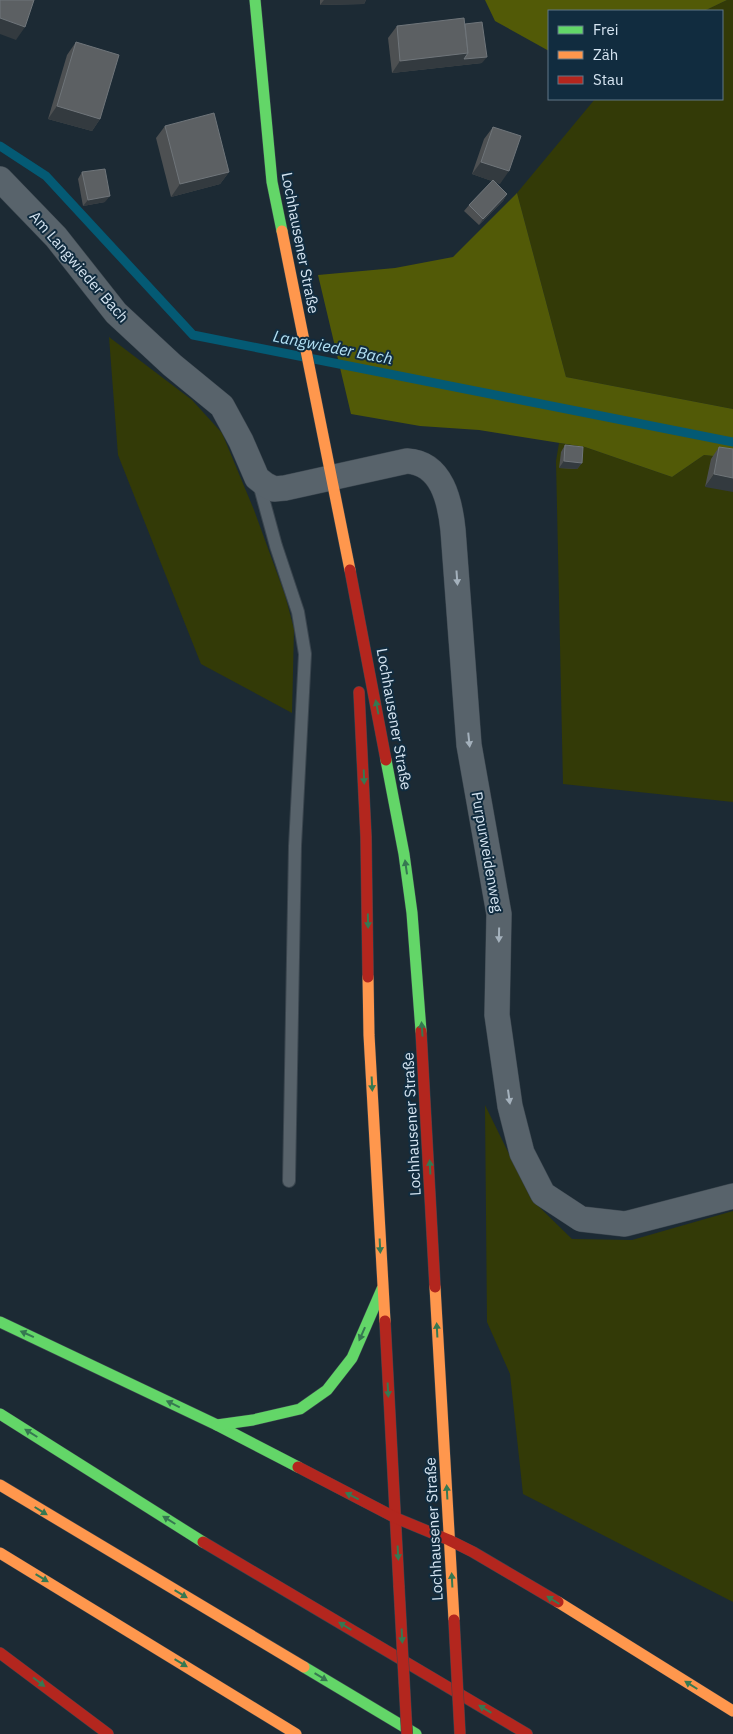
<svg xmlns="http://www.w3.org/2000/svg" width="733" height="1734" viewBox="0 0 733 1734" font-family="'IBM Plex Sans',sans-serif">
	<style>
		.green { fill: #333a07 }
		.forest { fill: #525a07 }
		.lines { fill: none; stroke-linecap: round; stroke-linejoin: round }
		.stream { stroke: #045a74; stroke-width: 9 }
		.lane-casing { stroke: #3a454e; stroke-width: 14 }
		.street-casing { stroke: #3a454e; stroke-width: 26 }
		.fast-casing { stroke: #3a454e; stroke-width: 12 }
		.slow-casing { stroke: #3a454e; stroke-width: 12 }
		.jam-casing { stroke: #3a454e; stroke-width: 12 }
		.lane { stroke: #58636b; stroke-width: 12 }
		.street { stroke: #58636b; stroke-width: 25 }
		.fast { stroke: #63d668; stroke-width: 11 }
		.slow { stroke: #ff974d; stroke-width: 11 }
		.jam { stroke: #b3261e; stroke-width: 11 }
		.jam-bridge-casing { stroke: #3a454e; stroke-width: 12; stroke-linecap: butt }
		.jam-bridge { stroke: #b3261e; stroke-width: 11 }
		.wall { fill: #4d5052 }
		.shaded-wall { fill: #333a3f }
		.building { fill: #5c6063; stroke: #6f757a }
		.oneway { fill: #a4b1bc }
		.oneway2 { fill: #367851 }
		.labels { text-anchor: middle; stroke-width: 4; stroke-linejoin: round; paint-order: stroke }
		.street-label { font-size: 15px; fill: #d6e5f2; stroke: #112c3f }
		.water-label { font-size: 16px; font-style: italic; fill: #b2e0f3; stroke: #112c3f }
	</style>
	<rect width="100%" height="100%" fill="#1c2a34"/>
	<g class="green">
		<polygon points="727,0 733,0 733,409 566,377 517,193 595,99 722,99 722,11 704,11"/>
		<polygon points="109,337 192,400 222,433 254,510 285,595 294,629 292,713 201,664 118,455"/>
		<polygon points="559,443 585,447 672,477 704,455 733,458 733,802 563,784 556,461"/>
		<polygon points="485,1105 531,1199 572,1239 632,1240 733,1211 733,1602 523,1494 510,1374 487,1322"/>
	</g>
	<g class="forest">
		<polygon points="485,0 727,0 704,11 549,11 549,51 495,21"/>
		<polygon points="517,193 566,377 733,409 733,458 704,455 672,477 585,447 479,430 420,426 351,414 318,275 395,268 453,257"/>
	</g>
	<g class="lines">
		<polyline class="stream" points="0,146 46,176 193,335 733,442"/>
		<g class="lane-casing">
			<polyline id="lane" points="258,480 276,546 298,612 305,654 295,846 289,1181"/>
		</g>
		<g class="street-casing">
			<path id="street" d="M0,179L56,237L116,313L172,365L222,406L241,441L257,478L266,485L274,489L285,488L407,461C442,463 450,501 453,530L469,745L499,914L497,1015L510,1106L522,1153L543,1194L581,1219L625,1224L733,1196"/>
		</g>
		<g class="fast-casing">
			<g id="fast">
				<polyline points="255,0 272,182 282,231"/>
				<polyline points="386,760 404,854 412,913 421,1031"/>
				<polyline points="0,1322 217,1425 298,1467"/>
				<polyline points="0,1414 203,1542"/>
				<polyline points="217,1425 253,1420 300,1409 327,1390 352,1358 382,1289"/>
				<polyline points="304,1667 416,1734"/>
			</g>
		</g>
		<g class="slow-casing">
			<g id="slow">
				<polyline points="282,231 350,570"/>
				<polyline points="368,977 369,1035 385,1321"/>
				<polyline points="435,1287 454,1620"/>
				<polyline points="0,1485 304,1667"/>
				<polyline points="0,1553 296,1734"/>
				<polyline points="558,1602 733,1711"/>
			</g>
		</g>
		<g class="jam-casing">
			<g id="jam">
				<polyline points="350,570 386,760"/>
				<polyline points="359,692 366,837 368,977"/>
				<polyline points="421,1031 435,1287"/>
				<polyline points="385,1321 399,1587"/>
				<polyline points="298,1467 396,1518 449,1540 473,1552 558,1602"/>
				<polyline points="203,1542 527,1734"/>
				<polyline points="0,1653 108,1734"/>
			</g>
		</g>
		<use href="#lane" class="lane"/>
		<use href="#street" class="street"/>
		<use href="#fast" class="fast"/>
		<use href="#slow" class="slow"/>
		<use href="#jam" class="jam"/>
		<g class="jam-bridge-casing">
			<g id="jam-bridge">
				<polyline points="399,1587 407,1734"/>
				<polyline points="454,1620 460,1734"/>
			</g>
		</g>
		<use href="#jam-bridge" class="jam-bridge"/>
	</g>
	<g class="wall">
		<polygon points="320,0 366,0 364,4 320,5"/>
		<polygon points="465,24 482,63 392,73 388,38 397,26"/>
		<polygon points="76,42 100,119 92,131 48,119 67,55"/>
		<polygon points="165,126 229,172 220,184 171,197 156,138"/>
		<polygon points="493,127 500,184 495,182 507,194 503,201 479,225 464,211 469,205 492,181 472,174 484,139"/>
		<polygon points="82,172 105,202 83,206 78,179"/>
		<polygon points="565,445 582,463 577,469 559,468 561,452"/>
		<polygon points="719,447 733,449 705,487 711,459"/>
	</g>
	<g class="shaded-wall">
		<polygon points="324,0 366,0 364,4 320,5"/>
		<polygon points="0,18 25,27 16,40 0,34"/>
		<polygon points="468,53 487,57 482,63 392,73 400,61"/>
		<polygon points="57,106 100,119 92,131 48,119"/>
		<polygon points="481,162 509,171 500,184 472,174"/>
		<polygon points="229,172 220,184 171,197 180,184"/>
		<polygon points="507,194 503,201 479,225 483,219"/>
		<polygon points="110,196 105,202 83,206 88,200"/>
		<polygon points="564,461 582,463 577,469 559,468"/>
		<polygon points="714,474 733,478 733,492 705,487"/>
	</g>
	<g class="building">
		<polygon points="0,0 34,0 25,27 0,18"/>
		<polygon points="464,18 468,53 400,61 397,26"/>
		<polygon points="482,22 487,57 464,59 468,53 465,24"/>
		<polygon points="76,42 119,55 100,119 57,106"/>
		<polygon points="214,113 229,172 180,184 165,126"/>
		<polygon points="493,127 521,136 509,171 481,162"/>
		<polygon points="105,169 110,196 88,200 82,172"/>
		<polygon points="493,180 507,194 483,219 469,205"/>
		<polygon points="565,445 583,447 582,463 564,461"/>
		<polygon points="719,447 733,449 733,478 714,474"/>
	</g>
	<defs><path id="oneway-solid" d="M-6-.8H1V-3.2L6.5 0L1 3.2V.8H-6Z" transform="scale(1.25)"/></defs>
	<g class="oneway">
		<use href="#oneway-solid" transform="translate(457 578) rotate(86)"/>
		<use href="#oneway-solid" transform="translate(469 740) rotate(84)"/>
		<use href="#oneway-solid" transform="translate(499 935) rotate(91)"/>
		<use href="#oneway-solid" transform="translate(509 1097) rotate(82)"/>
	</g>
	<g class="oneway2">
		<use href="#oneway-solid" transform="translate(377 707) rotate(-101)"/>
		<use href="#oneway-solid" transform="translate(364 777) rotate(88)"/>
		<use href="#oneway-solid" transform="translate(406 867) rotate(-98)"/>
		<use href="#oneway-solid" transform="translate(368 921) rotate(89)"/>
		<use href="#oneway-solid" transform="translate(422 1029) rotate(-94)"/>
		<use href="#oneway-solid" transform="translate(372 1084) rotate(87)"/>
		<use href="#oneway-solid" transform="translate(430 1167) rotate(-93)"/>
		<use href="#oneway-solid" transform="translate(380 1246) rotate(87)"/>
		<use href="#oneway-solid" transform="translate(437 1330) rotate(-93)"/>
		<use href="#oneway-solid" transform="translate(27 1334) rotate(-156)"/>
		<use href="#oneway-solid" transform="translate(362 1334) rotate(114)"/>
		<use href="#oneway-solid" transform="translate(388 1390) rotate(87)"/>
		<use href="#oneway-solid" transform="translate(173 1404) rotate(-154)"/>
		<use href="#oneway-solid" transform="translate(31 1433) rotate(-148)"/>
		<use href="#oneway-solid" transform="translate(447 1492) rotate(-93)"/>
		<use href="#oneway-solid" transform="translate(352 1496) rotate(-153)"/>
		<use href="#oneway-solid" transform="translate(41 1511) rotate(32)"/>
		<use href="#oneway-solid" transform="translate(169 1520) rotate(-148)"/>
		<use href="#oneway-solid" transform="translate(398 1553) rotate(87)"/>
		<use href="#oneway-solid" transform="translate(42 1578) rotate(31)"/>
		<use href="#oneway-solid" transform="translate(452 1580) rotate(-93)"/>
		<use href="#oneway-solid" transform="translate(181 1594) rotate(31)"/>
		<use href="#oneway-solid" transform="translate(553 1600) rotate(-148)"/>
		<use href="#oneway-solid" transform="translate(345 1626) rotate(-149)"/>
		<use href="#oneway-solid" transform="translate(402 1636) rotate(87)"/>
		<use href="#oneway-solid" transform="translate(181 1663) rotate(31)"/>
		<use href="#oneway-solid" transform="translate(321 1677) rotate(31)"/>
		<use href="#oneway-solid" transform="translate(39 1682) rotate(37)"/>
		<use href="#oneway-solid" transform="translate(691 1685) rotate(-148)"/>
		<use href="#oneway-solid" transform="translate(485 1709) rotate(-149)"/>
	</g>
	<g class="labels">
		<g class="street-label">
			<text transform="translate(300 243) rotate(79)" y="5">Lochhausener Straße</text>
			<text transform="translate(79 267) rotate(49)" y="5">Am Langwieder Bach</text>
			<text transform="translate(394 719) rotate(80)" y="5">Lochhausener Straße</text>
			<text transform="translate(487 852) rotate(80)" y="5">Purpurweidenweg</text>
			<text transform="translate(412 1124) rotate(-93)" y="5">Lochhausener Straße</text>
			<text transform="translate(434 1529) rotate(-93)" y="5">Lochhausener Straße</text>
		</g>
		<g class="water-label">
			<text transform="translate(333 347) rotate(11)" y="6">Langwieder Bach</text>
		</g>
	</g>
	<rect x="548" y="10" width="175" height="90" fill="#112c3f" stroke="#607687"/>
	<rect x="558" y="26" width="25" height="8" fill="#63d668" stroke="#607687"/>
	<text x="593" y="35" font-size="15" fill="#d6e5f2">Frei</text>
	<rect x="558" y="51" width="25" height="8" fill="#ff974d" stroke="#607687"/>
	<text x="593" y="60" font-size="15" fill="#d6e5f2">Zäh</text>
	<rect x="558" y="76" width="25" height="8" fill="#b3261e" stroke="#607687"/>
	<text x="593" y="85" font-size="15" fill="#d6e5f2">Stau</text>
</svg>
